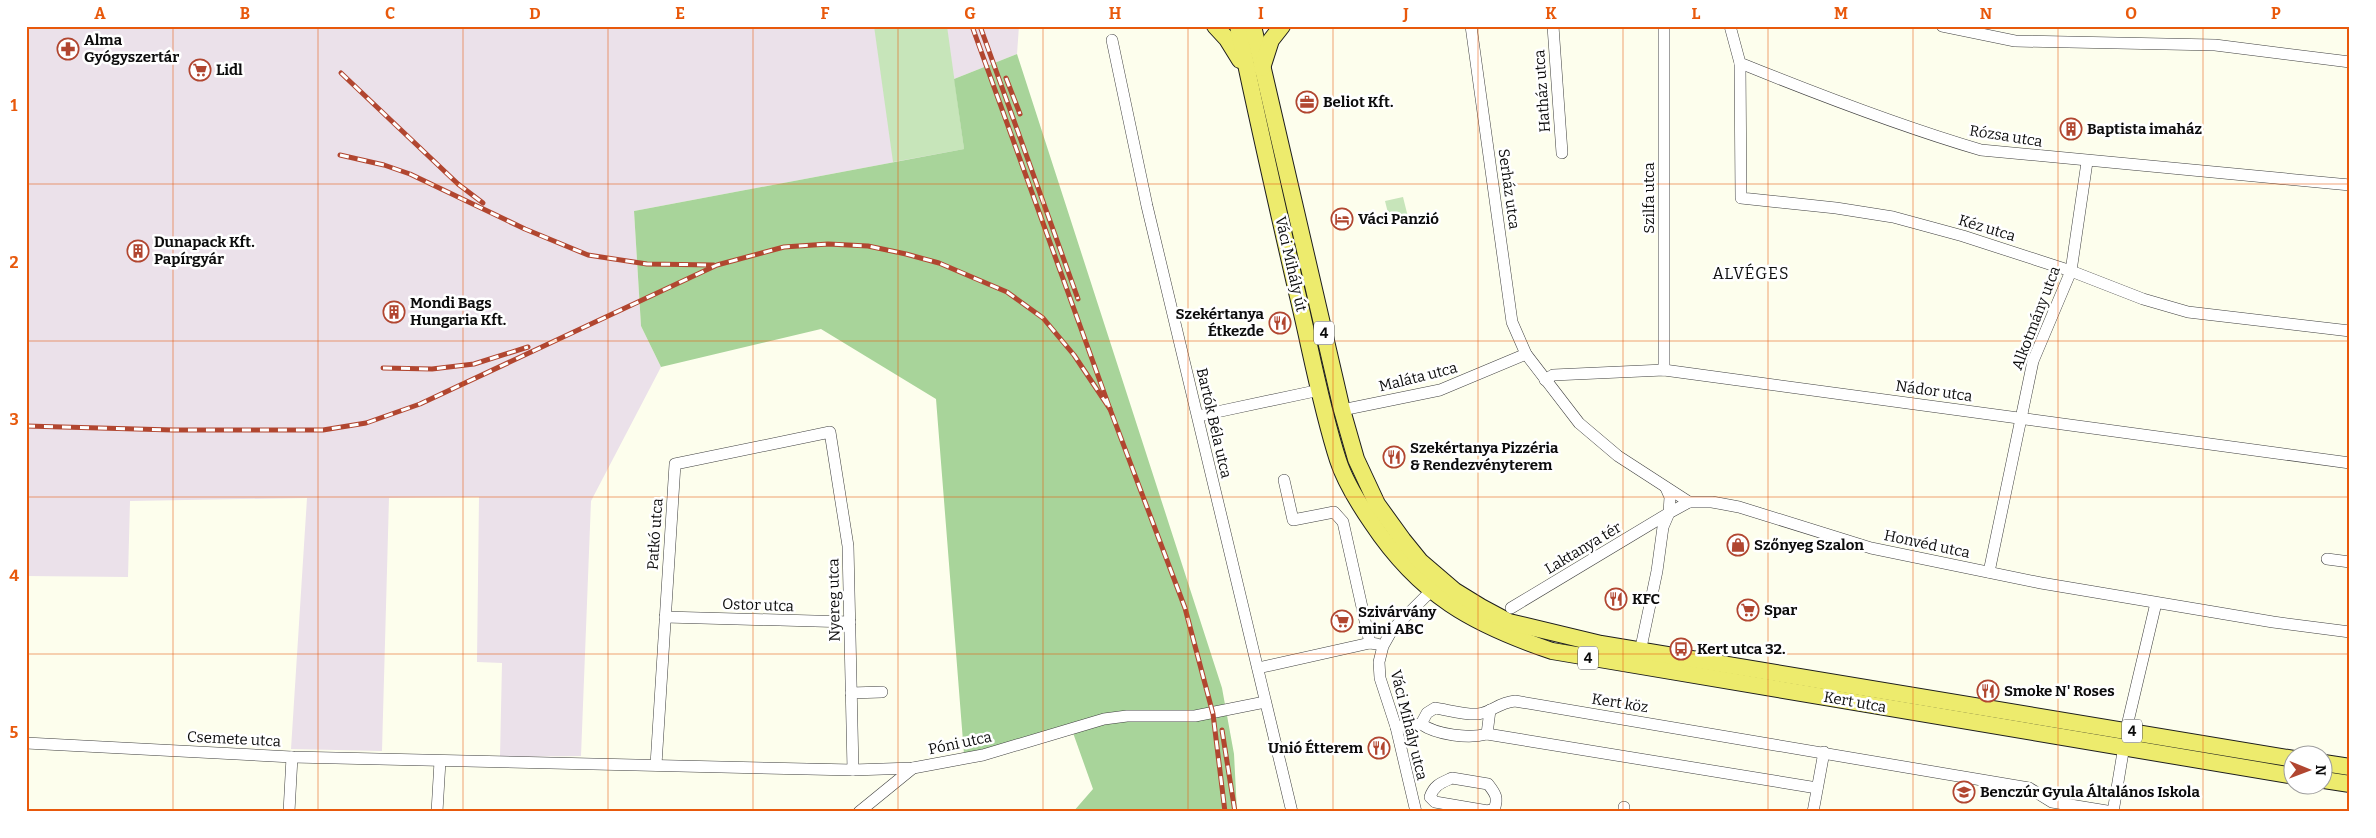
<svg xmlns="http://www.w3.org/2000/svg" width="2376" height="838" viewBox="0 0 2376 838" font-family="Bitter,serif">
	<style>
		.industrial { fill: #ebe1ea }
		.green { fill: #c7e5ba }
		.forest { fill: #a8d49a }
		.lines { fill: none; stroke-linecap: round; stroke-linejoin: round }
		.minor-casing { stroke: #3f3f3f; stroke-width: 12 }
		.primary-casing { stroke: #1d1d1d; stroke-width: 18 }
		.minor { stroke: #fff; stroke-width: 11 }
		.primary { stroke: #edeb6d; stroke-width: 16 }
		.rail-casing { stroke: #b14630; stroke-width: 5 }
		.rail { stroke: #fff; stroke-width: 3; stroke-dasharray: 9; stroke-linecap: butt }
		.grid { fill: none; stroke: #e8590c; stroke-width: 1; stroke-opacity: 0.55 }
		.labels { text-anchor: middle; stroke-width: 5; stroke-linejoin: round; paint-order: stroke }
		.shield { fill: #fff; stroke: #555; stroke-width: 1 }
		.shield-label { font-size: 14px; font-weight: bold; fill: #0c0c0c }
		.poi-label { font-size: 15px; font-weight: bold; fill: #0c0c0c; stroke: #fff; text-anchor: start }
		.street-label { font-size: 15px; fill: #0c0c0c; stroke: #fff }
		.neighbourhood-label { font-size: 16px; letter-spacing: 1px; fill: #0c0c0c; stroke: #fff }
		.neatline { fill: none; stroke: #e8590c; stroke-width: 2 }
		.grid-label { font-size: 16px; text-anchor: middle; font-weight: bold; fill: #e8590c }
	</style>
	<rect width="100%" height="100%" fill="#fdfeed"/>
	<polygon class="industrial" points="26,26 1019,26 1017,54 954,79 964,149 634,211 641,326 661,367 591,501 581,756 500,757 502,663 477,662 479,497 389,498 382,751 291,749 307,498 130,501 128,577 26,576"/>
	<g class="green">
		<polygon points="874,26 947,26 964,149 893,162"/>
		<polygon points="1403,197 1408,217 1390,221 1385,201"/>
	</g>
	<polygon class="forest" points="1017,54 1222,688 1234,754 1237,812 1073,812 1093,789 1072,730 964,754 936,399 821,329 661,367 641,326 634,211 964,149 954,79"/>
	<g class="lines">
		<g class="minor-casing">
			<g id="minor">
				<polyline points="1471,26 1512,322 1526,354 1579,423 1618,456 1689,502 1712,502 1739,507 1871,548 2041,583 2273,622 2350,632"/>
				<polyline points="1553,26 1562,153"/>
				<path d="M1730,26L1740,63C1819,95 1899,126 1981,150L2350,185"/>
				<polyline points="1942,26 2015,41 2215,45 2350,62"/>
				<polyline points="1112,40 1147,206 1292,812"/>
				<polyline points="1740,63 1741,198 1836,208 1893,217 1963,236 2071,271 2143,299 2188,312 2350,331"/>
				<polyline points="1664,370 1664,26"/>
				<polyline points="1545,380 1553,375 1664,370 2350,463"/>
				<polyline points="1342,410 1440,390 1526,354"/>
				<polyline points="1198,416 1320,390"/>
				<polyline points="1284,480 1293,520 1334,512 1343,522 1370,643"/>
				<polyline points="2327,559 2350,562"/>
				<polyline points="1989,572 2033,361 2071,271 2087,162"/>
				<polyline points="1511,608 1669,513 1670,497 1666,488"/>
				<polyline points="665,617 850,622"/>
				<polyline points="1639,657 1657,571 1663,527 1669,513 1689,502"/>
				<polyline points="1258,668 1370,643 1377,644"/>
				<polyline points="851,693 882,692"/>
				<path d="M1421,724L1427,713L1435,708C1448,710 1465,715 1478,714C1493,712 1497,703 1515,701L2029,788L2052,802L2113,812"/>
				<path d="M1396,727L1421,724C1437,735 1469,739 1487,734L1817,788"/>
				<polyline points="2126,730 2156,603"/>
				<polyline points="1487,734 1490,710"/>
				<polyline points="26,743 292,757 853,770 913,768 983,755 1104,719 1127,716 1195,716 1265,702"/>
				<polyline points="656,765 675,464 830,432 848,546 853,770"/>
				<path d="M1452,778L1488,784C1495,793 1499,798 1494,809L1488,811L1435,802L1430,797C1434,785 1441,783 1452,778Z"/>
				<polyline points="289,812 292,757"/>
				<polyline points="437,812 440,761"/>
				<polyline points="859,812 913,768"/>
				<polyline points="1416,812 1396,727 1380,678 1379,662 1383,646 1392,630 1437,585"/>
				<polyline points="1624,812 1624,807"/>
				<polyline points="1813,812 1824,752"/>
				<polyline points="2113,812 2124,746"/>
			</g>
		</g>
		<g class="primary-casing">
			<g id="primary">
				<polyline points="1215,26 1227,39 1240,60"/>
				<path d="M1238,26C1256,114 1276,201 1296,288C1310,345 1320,404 1338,460C1345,482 1359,504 1372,523C1420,595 1472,624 1552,651L2294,776"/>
				<polyline points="1253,26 1342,410 1356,459 1377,504 1403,540 1420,561 1455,591 1481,607 1509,622 1601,644 2294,759"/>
				<polyline points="1262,68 1271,40 1282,26"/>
				<polyline points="2324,763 2350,767"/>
				<polyline points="2324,780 2350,784"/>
			</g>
		</g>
		<use href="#minor" class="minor"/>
		<use href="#primary" class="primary"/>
		<g class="rail-casing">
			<g id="rail">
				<polyline points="972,26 1110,409 1185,608 1213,714 1225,812"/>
				<polyline points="980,26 1078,299"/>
				<polyline points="341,73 458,184 483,203"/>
				<polyline points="1006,78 1020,114"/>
				<polyline points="340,155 384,165 410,174 525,229 588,255 647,264 714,265"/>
				<polyline points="383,368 432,369 474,364 528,347"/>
				<polyline points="26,426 173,430 323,430 366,423 420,404 717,265 784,247 828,244 868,246 906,254 939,263 1007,292 1043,318 1074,355 1110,409"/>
				<polyline points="1222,730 1235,812"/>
			</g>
		</g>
		<use href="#rail" class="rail"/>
	</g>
	<path class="grid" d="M173,26V812M318,26V812M463,26V812M608,26V812M753,26V812M898,26V812M1043,26V812M1188,26V812M1333,26V812M1478,26V812M1623,26V812M1768,26V812M1913,26V812M2058,26V812M2203,26V812M26,184H2350M26,341H2350M26,497H2350M26,654H2350"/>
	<defs>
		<g id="pharmacy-ring" transform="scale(1.125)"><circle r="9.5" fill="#fff" stroke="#b14630" stroke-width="1.5"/><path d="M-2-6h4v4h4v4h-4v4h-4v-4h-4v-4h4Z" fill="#b14630"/></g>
		<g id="supermarket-ring" transform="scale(1.125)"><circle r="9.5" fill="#fff" stroke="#b14630" stroke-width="1.5"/><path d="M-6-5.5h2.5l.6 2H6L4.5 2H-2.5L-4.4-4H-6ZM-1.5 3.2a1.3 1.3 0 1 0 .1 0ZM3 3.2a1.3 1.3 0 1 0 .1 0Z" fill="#b14630"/></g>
		<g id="office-ring" transform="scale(1.125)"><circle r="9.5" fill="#fff" stroke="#b14630" stroke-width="1.5"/><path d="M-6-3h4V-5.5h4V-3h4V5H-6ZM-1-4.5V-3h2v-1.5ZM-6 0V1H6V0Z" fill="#b14630"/></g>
		<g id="building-ring" transform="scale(1.125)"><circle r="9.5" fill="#fff" stroke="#b14630" stroke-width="1.5"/><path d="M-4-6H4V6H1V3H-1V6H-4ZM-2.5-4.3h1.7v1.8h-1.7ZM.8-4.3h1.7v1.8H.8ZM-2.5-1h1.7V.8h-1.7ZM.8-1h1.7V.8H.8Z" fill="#b14630"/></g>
		<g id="hotel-ring" transform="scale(1.125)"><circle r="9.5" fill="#fff" stroke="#b14630" stroke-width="1.5"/><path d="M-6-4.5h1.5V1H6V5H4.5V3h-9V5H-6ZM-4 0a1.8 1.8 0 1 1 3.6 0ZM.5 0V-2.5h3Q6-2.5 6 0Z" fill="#b14630"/></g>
		<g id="restaurant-ring" transform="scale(1.125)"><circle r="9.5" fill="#fff" stroke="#b14630" stroke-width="1.5"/><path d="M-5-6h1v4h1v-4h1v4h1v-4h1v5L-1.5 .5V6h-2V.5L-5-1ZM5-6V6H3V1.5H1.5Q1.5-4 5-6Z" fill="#b14630"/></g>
		<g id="shop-ring" transform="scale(1.125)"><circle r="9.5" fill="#fff" stroke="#b14630" stroke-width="1.5"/><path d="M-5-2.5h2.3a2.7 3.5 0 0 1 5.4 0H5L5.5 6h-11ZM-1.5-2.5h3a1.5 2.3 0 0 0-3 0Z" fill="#b14630"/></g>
		<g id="bus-ring" transform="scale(1.125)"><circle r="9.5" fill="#fff" stroke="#b14630" stroke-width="1.5"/><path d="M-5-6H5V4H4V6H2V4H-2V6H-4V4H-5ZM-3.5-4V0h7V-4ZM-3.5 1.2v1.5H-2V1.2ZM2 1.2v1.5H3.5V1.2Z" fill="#b14630"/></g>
		<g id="school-ring" transform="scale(1.125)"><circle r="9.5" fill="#fff" stroke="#b14630" stroke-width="1.5"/><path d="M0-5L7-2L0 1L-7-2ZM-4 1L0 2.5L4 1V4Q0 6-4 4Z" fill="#b14630"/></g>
	</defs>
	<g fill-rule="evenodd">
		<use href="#pharmacy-ring" x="68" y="49"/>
		<use href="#supermarket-ring" x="200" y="70"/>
		<use href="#office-ring" x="1307" y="102"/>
		<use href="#building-ring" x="2071" y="129"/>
		<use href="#hotel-ring" x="1342" y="219"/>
		<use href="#building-ring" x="138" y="251"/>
		<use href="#building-ring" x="394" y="312"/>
		<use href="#restaurant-ring" x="1280" y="323"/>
		<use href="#restaurant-ring" x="1394" y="457"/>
		<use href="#shop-ring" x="1738" y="545"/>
		<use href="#restaurant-ring" x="1616" y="599"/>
		<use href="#supermarket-ring" x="1748" y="610"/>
		<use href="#supermarket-ring" x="1342" y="621"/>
		<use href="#bus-ring" x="1681" y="649"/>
		<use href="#restaurant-ring" x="1988" y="691"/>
		<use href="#restaurant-ring" x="1379" y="748"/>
		<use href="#school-ring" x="1964" y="792"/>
	</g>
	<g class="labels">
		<g class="shield">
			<rect x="1314" y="321.5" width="20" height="23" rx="4"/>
			<rect x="1578" y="646.5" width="20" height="23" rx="4"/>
			<rect x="2122" y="719.5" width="20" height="23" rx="4"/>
		</g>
		<g class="shield-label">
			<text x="1324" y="338">4</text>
			<text x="1588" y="663">4</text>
			<text x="2132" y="736">4</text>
		</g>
		<g class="poi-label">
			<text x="84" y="45">Alma<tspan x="84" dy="17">Gyógyszertár</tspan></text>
			<text x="216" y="75">Lidl</text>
			<text x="1323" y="107">Beliot Kft.</text>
			<text x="2087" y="134">Baptista imaház</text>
			<text x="1358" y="224">Váci Panzió</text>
			<text x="154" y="247">Dunapack Kft.<tspan x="154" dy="17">Papírgyár</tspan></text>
			<text x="410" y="308">Mondi Bags<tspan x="410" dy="17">Hungaria Kft.</tspan></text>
			<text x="1264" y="319" text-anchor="end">Szekértanya<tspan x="1264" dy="17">Étkezde</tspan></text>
			<text x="1410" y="453">Szekértanya Pizzéria<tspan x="1410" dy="17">&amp; Rendezvényterem</tspan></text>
			<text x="1754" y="550">Szőnyeg Szalon</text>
			<text x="1632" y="604">KFC</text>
			<text x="1764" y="615">Spar</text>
			<text x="1358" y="617">Szivárvány<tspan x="1358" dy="17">mini ABC</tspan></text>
			<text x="1697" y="654">Kert utca 32.</text>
			<text x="2004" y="696">Smoke N' Roses</text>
			<text x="1363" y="753" text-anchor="end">Unió Étterem</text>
			<text x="1980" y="797">Benczúr Gyula Általános Iskola</text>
		</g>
		<g class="street-label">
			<text transform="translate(1542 91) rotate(-94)" y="5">Hatház utca</text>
			<text transform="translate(2006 136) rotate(9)" y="5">Rózsa utca</text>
			<text transform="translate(1509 189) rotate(82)" y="5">Serház utca</text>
			<text transform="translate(1649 198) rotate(-90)" y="5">Szilfa utca</text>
			<text transform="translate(1987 228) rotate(17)" y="5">Kéz utca</text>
			<text transform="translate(1291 264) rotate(77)" y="5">Váci Mihály út</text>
			<text transform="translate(2036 318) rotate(-69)" y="5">Alkotmány utca</text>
			<text transform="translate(1418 377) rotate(-14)" y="5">Maláta utca</text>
			<text transform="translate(1934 391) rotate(8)" y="5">Nádor utca</text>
			<text transform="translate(1214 423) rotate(77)" y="5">Bartók Béla utca</text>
			<text transform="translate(655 534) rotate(-86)" y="5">Patkó utca</text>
			<text transform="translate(1927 544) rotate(12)" y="5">Honvéd utca</text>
			<text transform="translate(1583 548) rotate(-31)" y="5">Laktanya tér</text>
			<text transform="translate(834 600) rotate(-91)" y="5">Nyereg utca</text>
			<text transform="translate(758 605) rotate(2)" y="5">Ostor utca</text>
			<text transform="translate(1855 702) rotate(10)" y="5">Kert utca</text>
			<text transform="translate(1620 703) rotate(9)" y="5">Kert köz</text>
			<text transform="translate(1409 725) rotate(76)" y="5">Váci Mihály utca</text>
			<text transform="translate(234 739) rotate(3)" y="5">Csemete utca</text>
			<text transform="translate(960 743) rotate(-12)" y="5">Póni utca</text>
		</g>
		<g class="neighbourhood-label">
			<text x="1751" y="279">ALVÉGES</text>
		</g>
	</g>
	<rect width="2376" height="838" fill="none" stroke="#ffffff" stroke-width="55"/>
	<g transform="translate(2308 770) rotate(91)"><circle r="24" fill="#ffffff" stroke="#9e9e9e"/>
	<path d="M0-4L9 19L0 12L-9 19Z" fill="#b14630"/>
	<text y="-8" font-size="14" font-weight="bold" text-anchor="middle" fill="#0c0c0c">N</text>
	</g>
	<rect x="28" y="28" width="2320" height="782" class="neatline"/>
	<g class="grid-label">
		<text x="100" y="19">A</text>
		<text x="245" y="19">B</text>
		<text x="390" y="19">C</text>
		<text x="535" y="19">D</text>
		<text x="680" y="19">E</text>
		<text x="825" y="19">F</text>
		<text x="970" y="19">G</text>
		<text x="1115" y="19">H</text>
		<text x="1261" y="19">I</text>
		<text x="1406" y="19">J</text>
		<text x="1551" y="19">K</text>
		<text x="1696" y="19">L</text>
		<text x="1841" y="19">M</text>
		<text x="1986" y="19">N</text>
		<text x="2131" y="19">O</text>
		<text x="2276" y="19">P</text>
		<text x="14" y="111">1</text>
		<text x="14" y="268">2</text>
		<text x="14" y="425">3</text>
		<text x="14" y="581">4</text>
		<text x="14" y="738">5</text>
	</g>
</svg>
